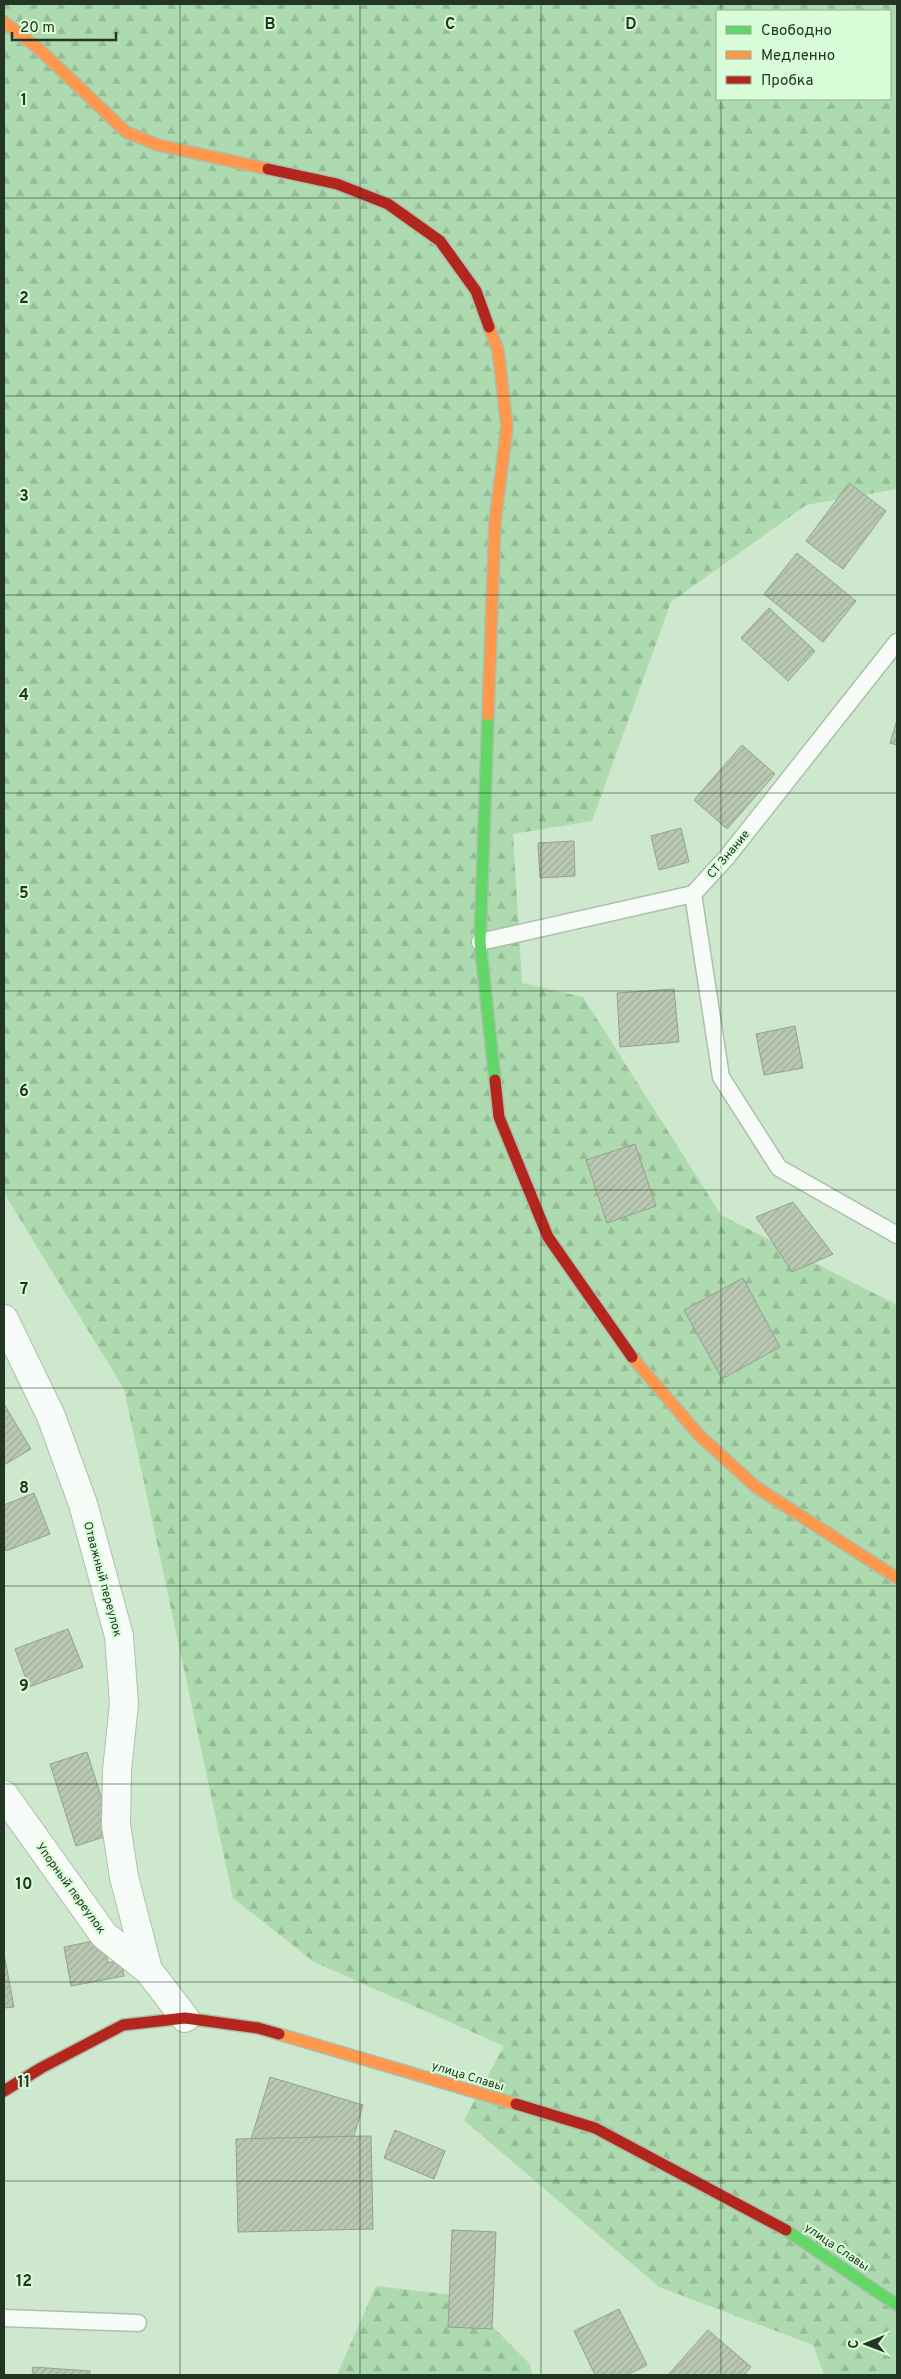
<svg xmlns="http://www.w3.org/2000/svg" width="901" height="2379" viewBox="0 0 901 2379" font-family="Overpass,sans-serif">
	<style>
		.forest { fill: url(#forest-firs); fill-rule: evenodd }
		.building { fill: url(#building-hatch); stroke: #93a28d }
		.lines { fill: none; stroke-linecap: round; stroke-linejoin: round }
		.lane-casing { stroke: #abc0ac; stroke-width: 19 }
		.street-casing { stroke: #abc0ac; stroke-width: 30 }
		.fast-casing { stroke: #abc0ac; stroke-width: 14 }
		.slow-casing { stroke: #abc0ac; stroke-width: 14 }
		.jam-casing { stroke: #abc0ac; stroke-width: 14 }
		.lane { stroke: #f8fcf8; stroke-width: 16 }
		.street { stroke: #f8fcf8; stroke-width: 28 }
		.fast { stroke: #63d668; stroke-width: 11 }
		.slow { stroke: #ff974d; stroke-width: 11 }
		.jam { stroke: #b3261e; stroke-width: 11 }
		.grid { fill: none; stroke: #233523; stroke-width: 1; stroke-opacity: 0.55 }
		.labels { text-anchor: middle; stroke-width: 4; stroke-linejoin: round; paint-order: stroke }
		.street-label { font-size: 12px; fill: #233523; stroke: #d8fdd8 }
		.grid-label { font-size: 16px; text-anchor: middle; font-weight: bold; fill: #233523; stroke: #d8fdd8; stroke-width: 4; stroke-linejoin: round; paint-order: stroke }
	</style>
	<defs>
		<pattern id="forest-firs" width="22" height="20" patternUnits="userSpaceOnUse" patternTransform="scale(1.25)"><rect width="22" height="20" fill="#aedaaf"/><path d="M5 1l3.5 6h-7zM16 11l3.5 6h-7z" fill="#95bc96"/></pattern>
		<pattern id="building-hatch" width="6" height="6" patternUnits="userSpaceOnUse" patternTransform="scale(1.25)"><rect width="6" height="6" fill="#b9c8b2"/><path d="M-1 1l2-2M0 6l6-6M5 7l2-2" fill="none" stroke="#9fac99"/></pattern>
	</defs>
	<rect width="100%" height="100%" fill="#cee8ce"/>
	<g class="forest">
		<path d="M4,4H897V489L806,505L671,602L592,821L513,834L522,983L583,997L721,1215L897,1305V2375H824L813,2345L659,2287L464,2120L504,2046L314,1962L233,1898L124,1389L4,1193ZM717,11H890V99H717Z"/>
		<polygon points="376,2286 462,2296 530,2364 532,2375 337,2375"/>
	</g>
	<g class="building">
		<polygon points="849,483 886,511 843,569 806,541"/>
		<polygon points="797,553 856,601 823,642 764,594"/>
		<polygon points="769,608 815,651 788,681 741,638"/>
		<polygon points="897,720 897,745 890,743"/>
		<polygon points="742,745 775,774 727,829 694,800"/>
		<polygon points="681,828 689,862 659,870 651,836"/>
		<polygon points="574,841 575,876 540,878 538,843"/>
		<polygon points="674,989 679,1042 620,1047 617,993"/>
		<polygon points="795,1026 803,1068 764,1075 756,1034"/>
		<polygon points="635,1144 656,1206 607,1223 586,1160"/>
		<polygon points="793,1202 833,1254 792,1272 756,1217"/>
		<polygon points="743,1278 780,1347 722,1379 684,1310"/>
		<polygon points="4,1404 31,1449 4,1465"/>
		<polygon points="34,1493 50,1534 6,1551 4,1545 4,1505"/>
		<polygon points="68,1629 83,1667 29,1687 15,1649"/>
		<polygon points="87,1752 113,1834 76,1846 50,1764"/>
		<polygon points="103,1939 108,1963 121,1960 124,1976 71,1986 64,1947"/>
		<polygon points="4,1954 14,2007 4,2008"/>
		<polygon points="270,2077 363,2105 354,2136 251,2139"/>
		<polygon points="395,2130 445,2151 434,2179 384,2158"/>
		<polygon points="371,2136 373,2229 238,2232 236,2139"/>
		<polygon points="452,2230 496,2232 492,2329 448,2327"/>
		<polygon points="619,2309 647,2365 627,2375 595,2375 574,2331"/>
		<polygon points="708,2330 751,2367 744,2375 668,2375"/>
		<polygon points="33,2367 90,2371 90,2375 32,2375"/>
	</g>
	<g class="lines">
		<g class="lane-casing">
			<g id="lane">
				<polyline points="693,894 721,1077 779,1168 897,1235"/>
				<polyline points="480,942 693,894 727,857 897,642"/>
				<polyline points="4,2318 138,2323"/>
			</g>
		</g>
		<g class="street-casing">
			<g id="street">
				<polyline points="4,1319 51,1416 83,1504 119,1636 124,1704 117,1770 116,1825 124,1877 148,1970"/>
				<polyline points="4,1795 104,1935 148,1970 185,2018"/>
			</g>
		</g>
		<g class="fast-casing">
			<g id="fast">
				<polyline points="488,715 480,942 495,1080"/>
				<polyline points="786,2230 897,2305"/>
			</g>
		</g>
		<g class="slow-casing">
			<g id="slow">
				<polyline points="4,22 39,49 126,132 158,145 268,169"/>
				<polyline points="488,715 495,521 507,427 498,350 489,327"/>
				<polyline points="632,1357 699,1435 756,1487 897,1578"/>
				<polyline points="279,2034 516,2104"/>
			</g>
		</g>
		<g class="jam-casing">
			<g id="jam">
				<polyline points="268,169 337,184 388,204 440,241 476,291 489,327"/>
				<polyline points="495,1080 499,1117 548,1237 632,1357"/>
				<polyline points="4,2091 41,2068 123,2025 185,2018 258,2028 279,2034"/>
				<polyline points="516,2104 595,2128 786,2230"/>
			</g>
		</g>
		<use href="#lane" class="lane"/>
		<use href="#street" class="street"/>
		<use href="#fast" class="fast"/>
		<use href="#slow" class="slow"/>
		<use href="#jam" class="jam"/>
	</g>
	<path class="grid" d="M180,4V2375M360,4V2375M541,4V2375M721,4V11M721,99V2375M4,198H897M4,396H897M4,595H897M4,793H897M4,991H897M4,1190H897M4,1388H897M4,1586H897M4,1784H897M4,1982H897M4,2181H897"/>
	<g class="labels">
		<g class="street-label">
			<text transform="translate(728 854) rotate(-50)" y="4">СТ Знание</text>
			<text transform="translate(103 1579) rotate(75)" y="4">Отважный переулок</text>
			<text transform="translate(71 1888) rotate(54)" y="4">Упорный переулок</text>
			<text transform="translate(468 2076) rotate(17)" y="4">улица Славы</text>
			<text transform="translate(837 2247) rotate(34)" y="4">улица Славы</text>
		</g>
	</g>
	<g class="grid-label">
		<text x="270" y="29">B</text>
		<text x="450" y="29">C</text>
		<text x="631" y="29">D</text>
		<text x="24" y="105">1</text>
		<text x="24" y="303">2</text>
		<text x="24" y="501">3</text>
		<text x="24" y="700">4</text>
		<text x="24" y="898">5</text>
		<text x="24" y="1096">6</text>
		<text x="24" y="1294">7</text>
		<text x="24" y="1493">8</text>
		<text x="24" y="1691">9</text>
		<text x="24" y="1889">10</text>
		<text x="24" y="2087">11</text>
		<text x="24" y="2286">12</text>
	</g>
	<rect width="901" height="2379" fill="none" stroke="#233523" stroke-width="10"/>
	<rect x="716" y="10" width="175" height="90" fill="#d8fdd8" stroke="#90ad90"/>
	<rect x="726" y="26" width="25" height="8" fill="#63d668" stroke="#90ad90"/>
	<text x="761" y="35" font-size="15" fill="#233523">Свободно</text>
	<rect x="726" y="51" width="25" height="8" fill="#ff974d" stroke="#90ad90"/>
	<text x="761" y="60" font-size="15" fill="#233523">Медленно</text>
	<rect x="726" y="76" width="25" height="8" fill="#b3261e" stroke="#90ad90"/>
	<text x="761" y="85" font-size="15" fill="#233523">Пробка</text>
	<g transform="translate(866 2344) rotate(269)" stroke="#d8fdd8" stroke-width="4" paint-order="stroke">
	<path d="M0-4L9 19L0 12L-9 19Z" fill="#233523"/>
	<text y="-8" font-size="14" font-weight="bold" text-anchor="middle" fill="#233523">С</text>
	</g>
	<path d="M12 32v8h104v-8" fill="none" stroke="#233523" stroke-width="2.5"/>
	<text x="20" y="32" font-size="15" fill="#233523" stroke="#d8fdd8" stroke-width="4" paint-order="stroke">20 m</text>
</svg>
